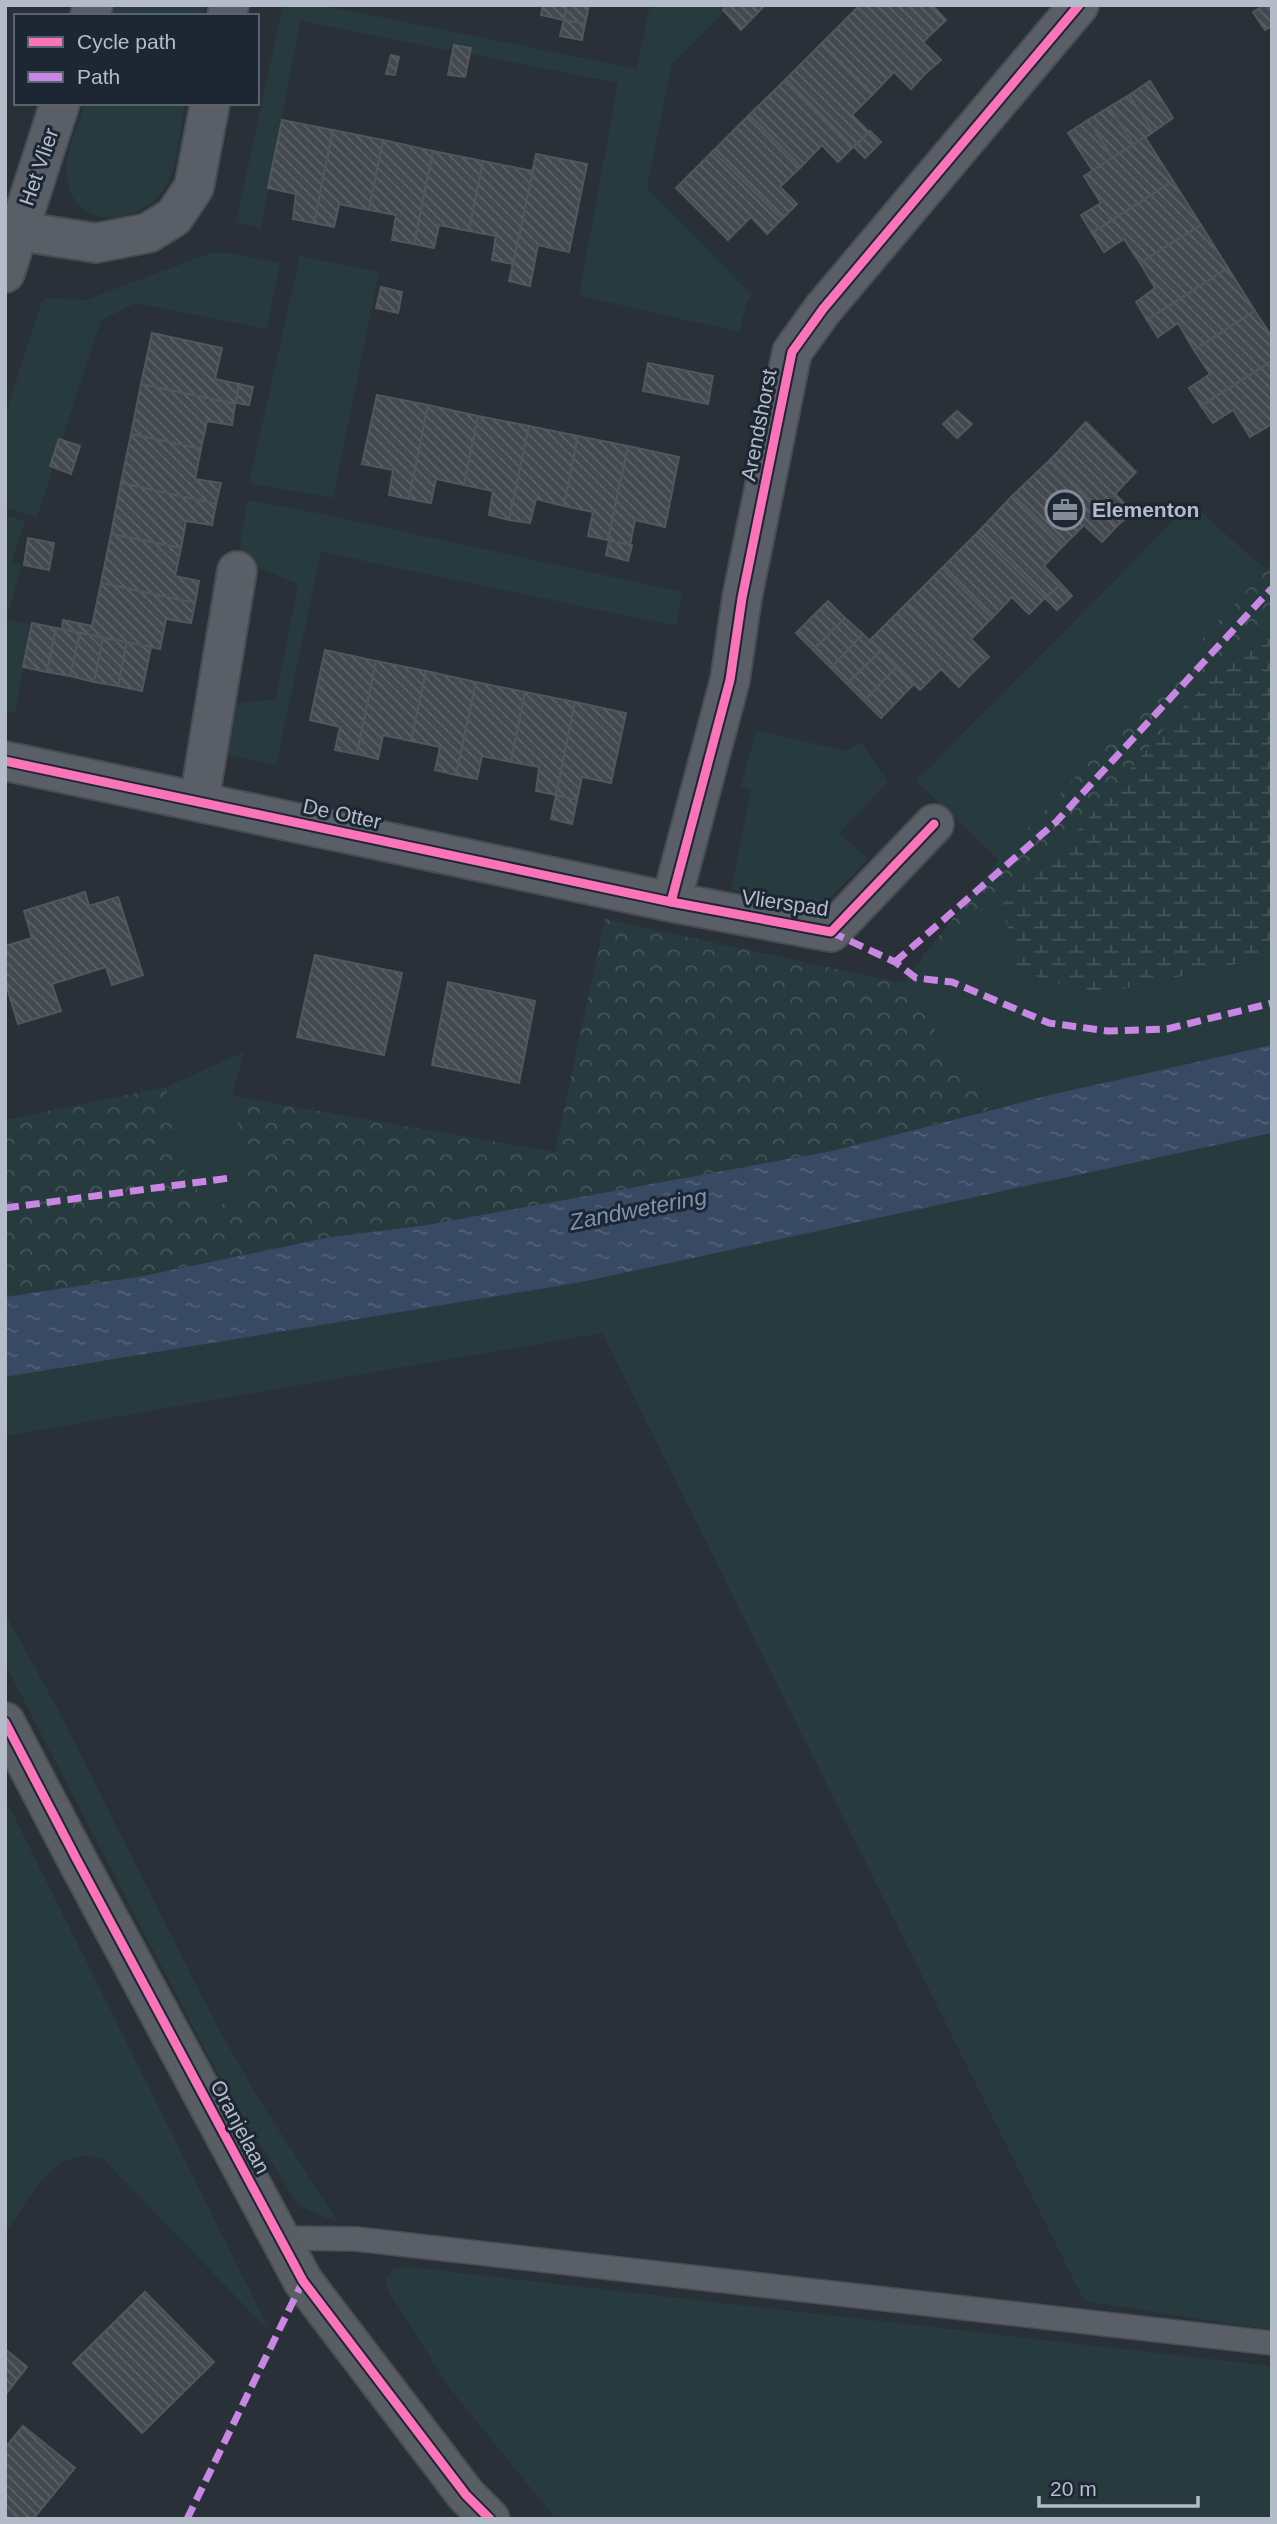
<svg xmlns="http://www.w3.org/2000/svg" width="1277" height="2524" viewBox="0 0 1277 2524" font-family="Helvetica,sans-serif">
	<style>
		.grass { fill: #273a3e }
		.forest { fill: url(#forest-crowns) }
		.wetland { fill: url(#wetland-marsh) }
		.water { fill: url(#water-ripples) }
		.building { fill: url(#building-back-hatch); stroke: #52575f; stroke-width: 2 }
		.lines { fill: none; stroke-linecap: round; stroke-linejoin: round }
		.lane-casing { stroke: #484c53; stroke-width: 26 }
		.street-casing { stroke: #484c53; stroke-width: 42 }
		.secondary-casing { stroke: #484c53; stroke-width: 42 }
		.lane { stroke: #5a5e66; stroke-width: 23 }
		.street { stroke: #5a5e66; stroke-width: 38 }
		.secondary { stroke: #595d64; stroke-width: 38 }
		.quiet { stroke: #c787e3; stroke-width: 7; stroke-dasharray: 14 7; stroke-linecap: butt }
		.cycleway-casing { stroke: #1d2633; stroke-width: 13 }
		.cycleway { stroke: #fb73b8; stroke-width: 9 }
		.labels { text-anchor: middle; stroke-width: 6; stroke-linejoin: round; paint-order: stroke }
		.street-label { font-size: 21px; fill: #b4bcc9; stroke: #1d2633 }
		.poi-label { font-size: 21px; font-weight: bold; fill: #b4bcc9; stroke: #1d2633; text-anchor: start }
		.water-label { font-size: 23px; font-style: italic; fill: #7c92b1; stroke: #1d2633 }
	</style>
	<defs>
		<pattern id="forest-crowns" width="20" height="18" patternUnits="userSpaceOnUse" patternTransform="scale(1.75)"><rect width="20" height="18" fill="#273a3e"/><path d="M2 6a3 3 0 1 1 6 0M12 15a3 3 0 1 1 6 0" fill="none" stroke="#445559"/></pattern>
		<pattern id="wetland-marsh" width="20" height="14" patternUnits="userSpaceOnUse" patternTransform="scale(1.75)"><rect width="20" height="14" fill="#273a3e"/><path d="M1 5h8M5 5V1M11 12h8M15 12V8" fill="none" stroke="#445559"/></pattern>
		<pattern id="water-ripples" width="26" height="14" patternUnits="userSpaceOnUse" patternTransform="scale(1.75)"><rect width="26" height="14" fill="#384963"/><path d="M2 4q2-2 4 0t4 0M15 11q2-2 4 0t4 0" fill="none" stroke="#526178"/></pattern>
		<pattern id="building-back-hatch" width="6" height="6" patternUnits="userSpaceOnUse" patternTransform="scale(1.75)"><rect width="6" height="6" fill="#444950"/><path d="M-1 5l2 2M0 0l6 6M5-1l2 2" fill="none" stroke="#5d6168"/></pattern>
	</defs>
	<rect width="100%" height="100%" fill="#2a3038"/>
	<g class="grass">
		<polygon points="115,5 205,5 203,16 112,16"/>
		<polygon points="283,5 322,5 637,69 650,5 731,5 672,64 647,188 752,295 747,303 739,332 581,296 580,290 618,83 300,21 261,228 236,222"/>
		<path d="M85,103H185C180,129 179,160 167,183C146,226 73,234 67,177C64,153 78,126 85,103Z"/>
		<polygon points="211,253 230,253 280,263 267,329 135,303 101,320 37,517 8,508 6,515 25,521 11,562 22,566 6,619 31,625 15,713 5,712 5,415 42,302 45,298 85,300"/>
		<polygon points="300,256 379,272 333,498 249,483"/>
		<polygon points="247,500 323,514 682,592 676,626 321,552 276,765 221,754 233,704 276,699 298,584 238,559"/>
		<polygon points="1191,503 1266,570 999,860 916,781"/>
		<polygon points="756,730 846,751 861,742 888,782 839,833 868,859 820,909 731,890 751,789 741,787"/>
		<polygon points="1002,905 1018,970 1082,991 1123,989 1272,956 1272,1045 989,1110 903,982"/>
		<polygon points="244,1052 232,1096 245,1160 241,1197 208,1209 177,1159 166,1087"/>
		<polygon points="1272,1133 1272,2330 1084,2301 602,1333 5,1436 5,1377 577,1283"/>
		<polygon points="5,1613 55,1704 219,2030 260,2101 339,2223 299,2206 242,2115 205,2050 5,1664"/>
		<path d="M5,1798L271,2333L104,2160C56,2140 28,2201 5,2235Z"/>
		<polygon points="409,2267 1272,2366 1272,2519 556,2519 451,2390 389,2292 385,2280 395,2268"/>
	</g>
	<polygon class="forest" points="1272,563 1272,623 1185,705 1079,829 1002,905 903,982 989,1110 832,1151 427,1225 331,1237 143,1276 5,1297 5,1120 166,1087 177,1159 209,1209 241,1197 245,1160 232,1096 555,1152 605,919 882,979 903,982 999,860"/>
	<polygon class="wetland" points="1272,623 1272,956 1123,989 1082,991 1018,970 1002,905 1079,829 1185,705"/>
	<polygon class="water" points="1272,1045 1272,1133 577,1283 5,1377 5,1297 143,1276 331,1237 427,1225 832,1151 1050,1095"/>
	<g class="building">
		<polygon points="543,5 567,5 564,20 541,15"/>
		<polygon points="567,5 589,5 585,24 564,20"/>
		<polygon points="727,5 765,5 741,30 723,10"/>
		<polygon points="860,5 932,5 946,20 923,42 941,60 925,74 858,7"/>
		<polygon points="1265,5 1272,5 1272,26 1265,30 1253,12"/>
		<polygon points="858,7 925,74 911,89 894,72 873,94 822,43"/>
		<polygon points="564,20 585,24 582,40 560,36"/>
		<polygon points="822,43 873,94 852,115 869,132 853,147 786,79"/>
		<polygon points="454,45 471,48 465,77 448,75"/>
		<polygon points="391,55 399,57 395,75 386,74"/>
		<polygon points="786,79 853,147 838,162 822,145 801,167 749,115"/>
		<polygon points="1150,81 1173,118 1153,132 1129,95"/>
		<polygon points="1129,95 1153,132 1134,145 1109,107"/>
		<polygon points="1109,107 1134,145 1113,158 1088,120"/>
		<polygon points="749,115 801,167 780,187 797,204 782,219 713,151"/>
		<polygon points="282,120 333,130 314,223 293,219 296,194 268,188"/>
		<polygon points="1088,120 1113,158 1093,171 1068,133"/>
		<polygon points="333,130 383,140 369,210 339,204 334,227 314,223"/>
		<polygon points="870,131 881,142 865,158 854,147"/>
		<polygon points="1145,137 1173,181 1092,233 1081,215 1101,203 1084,176"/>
		<polygon points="383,140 433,151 414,244 392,240 396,215 369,210"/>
		<polygon points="433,151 483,161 469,231 439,225 434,248 414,244"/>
		<polygon points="713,151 782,219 767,234 751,217 728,240 676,188"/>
		<polygon points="536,154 587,164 569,252 538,245 530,286 509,281"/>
		<polygon points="483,161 533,171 513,264 492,260 496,236 469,231"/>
		<polygon points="1173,181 1201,225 1140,263 1124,239 1104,252 1092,233"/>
		<polygon points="1201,225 1228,268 1147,320 1136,302 1155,288 1140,263"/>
		<polygon points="1228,268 1255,311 1194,350 1178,323 1158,337 1147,320"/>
		<polygon points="381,287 402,292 398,313 376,308"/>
		<polygon points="1255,311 1272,337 1272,361 1201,406 1189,388 1210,374 1194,350"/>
		<polygon points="152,333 222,348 215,379 239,384 235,404 141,384"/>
		<polygon points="1272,361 1272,424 1250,437 1233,410 1213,423 1201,406"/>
		<polygon points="648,363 713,376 708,404 643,391"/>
		<polygon points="141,384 235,404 232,425 207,421 201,449 131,434"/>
		<polygon points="239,384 253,387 249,405 236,403"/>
		<polygon points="377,395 428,405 409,499 389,495 393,470 362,464"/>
		<polygon points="428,405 478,416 464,485 436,479 431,503 409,499"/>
		<polygon points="957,411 972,424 957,438 943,424"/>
		<polygon points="478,416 529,426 509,520 489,515 493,491 464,485"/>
		<polygon points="1086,422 1136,472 1115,494 1133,512 1117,526 1050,460"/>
		<polygon points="529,426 578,436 564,506 536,499 530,523 509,520"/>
		<polygon points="131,434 201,449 195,479 221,483 216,504 121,483"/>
		<polygon points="578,436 628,446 608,540 588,536 593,512 564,506"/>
		<polygon points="59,439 80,446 71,474 50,466"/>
		<polygon points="628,446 679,457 665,527 635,520 630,545 608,540"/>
		<polygon points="1050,460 1117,526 1102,542 1084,525 1064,545 1013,495"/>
		<polygon points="121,483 216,504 212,525 186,521 181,548 111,534"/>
		<polygon points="1013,495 1064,545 1044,566 1061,584 1045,598 978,532"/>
		<polygon points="978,532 1045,598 1029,614 1012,597 992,618 942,568"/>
		<polygon points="111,534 181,548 175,576 199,581 195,603 101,583"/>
		<polygon points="28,538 54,543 49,570 24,565"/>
		<polygon points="609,541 632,545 628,561 606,555"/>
		<polygon points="942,568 992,618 971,639 989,657 974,671 906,604"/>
		<polygon points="101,583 195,603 191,623 166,619 160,649 62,629 63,620 92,626"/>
		<polygon points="1061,584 1072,596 1057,610 1045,598"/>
		<polygon points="828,601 845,618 813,650 796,633"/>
		<polygon points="906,604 974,671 959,687 941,669 920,690 869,641"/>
		<polygon points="845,618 863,634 831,668 813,650"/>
		<polygon points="32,623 56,628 47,672 23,667"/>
		<polygon points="56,628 80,633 70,676 47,672"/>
		<polygon points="80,633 103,638 94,682 70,676"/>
		<polygon points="863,634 880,651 847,684 831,668"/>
		<polygon points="103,638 127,642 118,686 94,682"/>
		<polygon points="127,642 151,647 142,691 118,686"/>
		<polygon points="325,650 376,661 357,754 335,750 340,727 310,720"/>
		<polygon points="880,651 896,668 864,701 847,684"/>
		<polygon points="376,661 426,671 411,741 383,735 378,759 357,754"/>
		<polygon points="896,668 913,685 881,718 864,701"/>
		<polygon points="426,671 476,682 456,775 435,770 440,747 411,741"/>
		<polygon points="476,682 525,692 511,762 482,756 477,779 456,775"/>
		<polygon points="525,692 575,702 556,795 536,791 539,767 511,762"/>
		<polygon points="575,702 626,713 611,783 582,777 577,800 556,795"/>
		<polygon points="556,795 577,800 572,824 551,819"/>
		<polygon points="85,892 89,906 118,897 143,975 112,985 106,967 52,984 61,1011 18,1024 5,981 5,946 32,938 24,911"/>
		<polygon points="315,955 402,973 384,1055 297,1037"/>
		<polygon points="448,982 535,1001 519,1083 432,1065"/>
		<polygon points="145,2292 214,2362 142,2433 73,2363"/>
		<polygon points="5,2349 27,2367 5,2395"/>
		<polygon points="23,2426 75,2468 33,2519 5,2519 5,2448"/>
	</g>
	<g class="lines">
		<g class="lane-casing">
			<polyline id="lane" points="280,2238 356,2239 1272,2343"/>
		</g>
		<g class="street-casing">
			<g id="street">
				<polyline points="90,16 93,5"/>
				<polyline points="227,16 229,5"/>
				<polyline points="18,231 96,243 148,233 174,217 194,187 210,103"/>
				<polyline points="5,273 60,103"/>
				<polyline points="5,761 671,902 831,932 934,824"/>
				<polyline points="199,802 237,571"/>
				<polyline points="671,902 730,680 742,598 792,352 823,309 1079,5"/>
			</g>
		</g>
		<g class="secondary-casing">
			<polyline id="secondary" points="5,1722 76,1858 303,2281 466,2495 490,2519"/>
		</g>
		<use href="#lane" class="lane"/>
		<use href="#street" class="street"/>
		<use href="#secondary" class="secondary"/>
		<g class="quiet">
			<polyline points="831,932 895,962 916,978 952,982 1049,1023 1108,1031 1167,1029 1272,1003"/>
			<polyline points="895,962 1056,822 1272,588"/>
			<polyline points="5,1208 230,1178"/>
			<polyline points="187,2519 303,2281"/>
		</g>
		<g class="cycleway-casing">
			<g id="cycleway">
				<polyline points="5,761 671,902 831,932 934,824"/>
				<polyline points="671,902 730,680 742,598 792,352 823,309 1079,5"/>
				<polyline points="5,1722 76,1858 303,2281 466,2495 490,2519"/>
			</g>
		</g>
		<use href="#cycleway" class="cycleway"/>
	</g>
	<defs>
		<g id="office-ring" transform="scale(2.0125)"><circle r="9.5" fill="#1d2633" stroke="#848b96" stroke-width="1.5"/><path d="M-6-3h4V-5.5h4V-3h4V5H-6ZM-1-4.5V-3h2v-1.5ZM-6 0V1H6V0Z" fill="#848b96"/></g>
	</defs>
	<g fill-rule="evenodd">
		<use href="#office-ring" x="1065" y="510"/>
	</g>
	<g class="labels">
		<g class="street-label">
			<text transform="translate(39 167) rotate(-71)" y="7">Het Vlier</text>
			<text transform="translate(759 425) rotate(-79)" y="7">Arendshorst</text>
			<text transform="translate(342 814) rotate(12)" y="7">De Otter</text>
			<text transform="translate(785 903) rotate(8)" y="7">Vlierspad</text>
			<text transform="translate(240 2127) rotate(62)" y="7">Oranjelaan</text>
		</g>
		<g class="poi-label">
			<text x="1092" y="517">Elementon</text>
		</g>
		<g class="water-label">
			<text transform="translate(638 1209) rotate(-11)" y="8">Zandwetering</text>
		</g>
	</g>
	<rect width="1277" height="2524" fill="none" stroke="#b4bcc9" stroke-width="14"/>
	<rect x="14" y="14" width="245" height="91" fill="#1d2633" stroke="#59626f" stroke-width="2"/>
	<rect x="28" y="37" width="35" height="10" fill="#fb73b8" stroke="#59626f" stroke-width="2"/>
	<text x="77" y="49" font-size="21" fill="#b4bcc9">Cycle path</text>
	<rect x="28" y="72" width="35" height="10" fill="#c787e3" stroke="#59626f" stroke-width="2"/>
	<text x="77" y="84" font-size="21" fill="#b4bcc9">Path</text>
	<path d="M1039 2496v10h159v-10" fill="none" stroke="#b4bcc9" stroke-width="3.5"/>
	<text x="1050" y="2496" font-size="21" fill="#b4bcc9" stroke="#1d2633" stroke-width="5" paint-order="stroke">20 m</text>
</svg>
